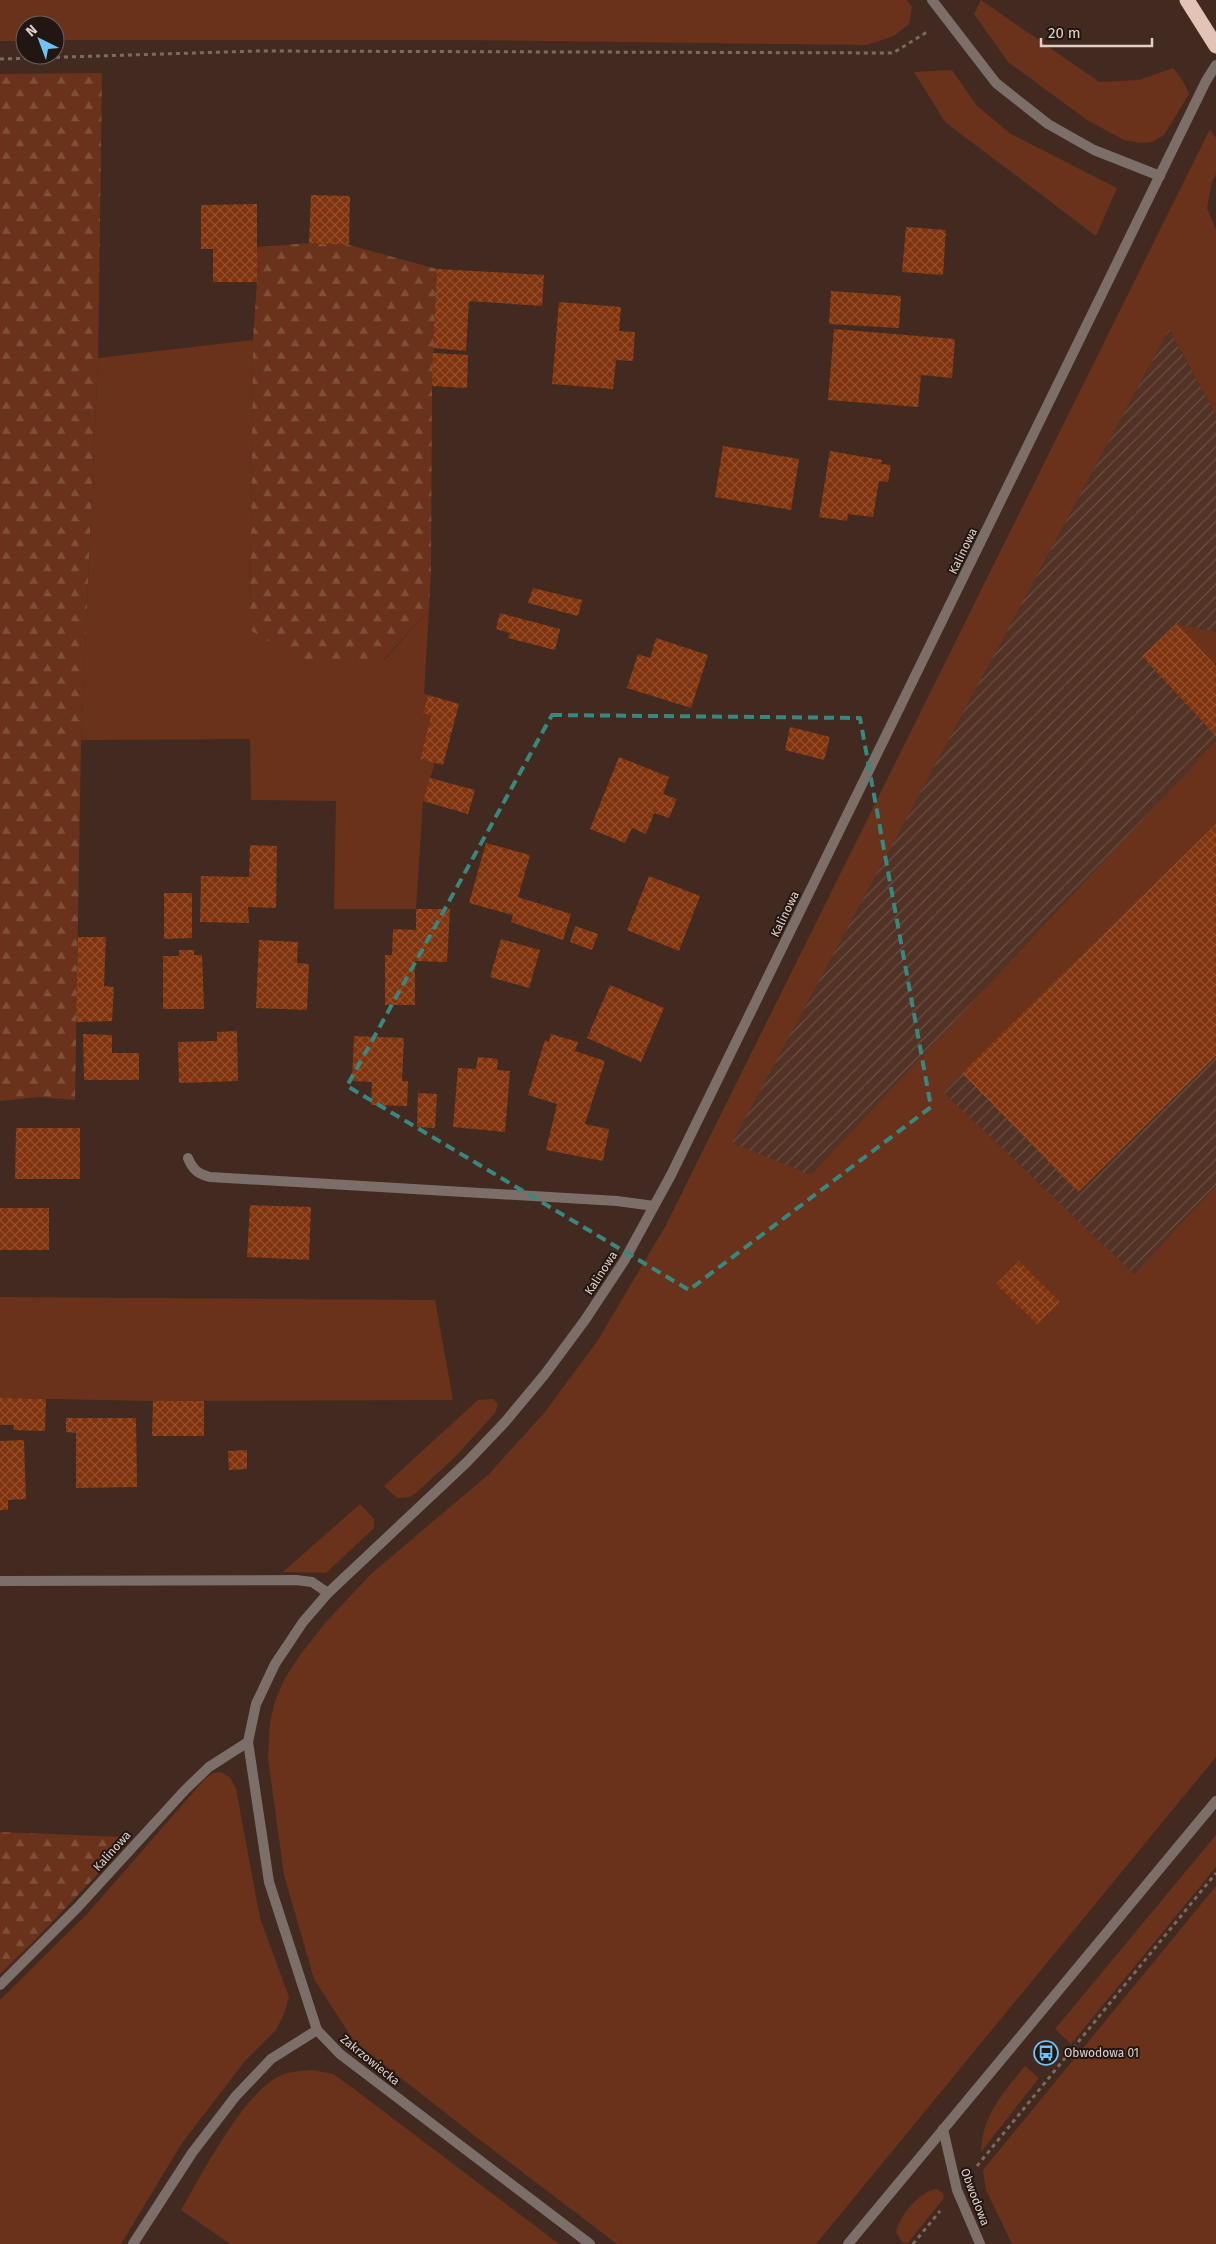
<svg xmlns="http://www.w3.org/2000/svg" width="1216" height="2244" viewBox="0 0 1216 2244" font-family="'Fira Sans',sans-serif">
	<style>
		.industrial { fill: url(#industrial-furrows) }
		.green { fill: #6a321a }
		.forest { fill: url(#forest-firs) }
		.building { fill: url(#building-cross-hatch) }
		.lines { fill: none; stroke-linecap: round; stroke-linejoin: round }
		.path { stroke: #7e6860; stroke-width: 3; stroke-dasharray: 4 4; stroke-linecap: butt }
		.service { stroke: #7c6f69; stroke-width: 10 }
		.minor { stroke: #7c6f69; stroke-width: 10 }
		.tertiary { stroke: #7c6f69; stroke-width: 10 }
		.motorway { stroke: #e3c3b6; stroke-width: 15 }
		.marked { fill: none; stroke: #398880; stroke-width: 4; stroke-dasharray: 10 6; stroke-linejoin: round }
		.labels { text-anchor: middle; stroke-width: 4; stroke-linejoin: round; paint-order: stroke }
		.street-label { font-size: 12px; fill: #e0cfc9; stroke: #211612 }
		.poi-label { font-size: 12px; fill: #e0cfc9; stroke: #211612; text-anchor: start }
	</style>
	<defs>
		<pattern id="industrial-furrows" width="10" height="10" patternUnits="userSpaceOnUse" patternTransform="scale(1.25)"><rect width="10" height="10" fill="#513225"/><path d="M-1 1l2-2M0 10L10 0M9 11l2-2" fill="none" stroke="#6a4f43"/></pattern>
		<pattern id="forest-firs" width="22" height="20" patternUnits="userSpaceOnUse" patternTransform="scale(1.25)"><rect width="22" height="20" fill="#6a321a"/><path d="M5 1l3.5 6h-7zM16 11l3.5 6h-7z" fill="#7f4f3a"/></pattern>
		<pattern id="building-cross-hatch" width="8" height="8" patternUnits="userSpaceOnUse" patternTransform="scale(1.25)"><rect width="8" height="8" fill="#80330c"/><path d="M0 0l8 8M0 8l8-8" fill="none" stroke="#92502e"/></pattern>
	</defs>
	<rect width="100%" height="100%" fill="#432a20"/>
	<polygon class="industrial" points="1169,329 1216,415 1216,1186 1134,1274 1050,1356 731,1143"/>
	<g class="green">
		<polygon points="0,0 907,0 912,7 909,24 894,36 867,45 460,40 55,40 55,25 25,25 25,41 0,41"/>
		<polygon points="981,0 1099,82 1139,80 1173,68 1184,83 1189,94 1164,135 1152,142 1140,143 1124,140 1087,120 1008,62 974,14"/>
		<polygon points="952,70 977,106 1011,134 1117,188 1096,236 945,122 914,72"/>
		<polygon points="1210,129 1216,138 1216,174 1212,182 1207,208 1216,230 1216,415 1169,329 732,1143 811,1175 1216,741 1216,824 943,1092 1134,1274 1216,1186 1216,1757 816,2244 617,2244 471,2133 354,2041 314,1979 284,1875 268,1758 270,1723 275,1701 285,1678 300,1655 326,1622 371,1574 489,1474 545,1412 598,1340 666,1225"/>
		<polygon points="253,340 250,630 384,660 429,610 424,693 428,695 423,713 431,716 420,759 435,763 423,801 416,909 334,909 336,801 251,800 250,739 81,740 98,358"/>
		<polygon points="1177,624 1216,632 1216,666"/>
		<polygon points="0,1297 435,1300 453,1400 153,1401 0,1398"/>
		<polygon points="493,1399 498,1404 495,1413 455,1457 416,1493 410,1497 397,1498 384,1486 478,1400"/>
		<polygon points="360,1504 374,1519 374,1528 326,1573 283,1572"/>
		<polygon points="220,1772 230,1777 236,1789 260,1918 289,1997 284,2014 276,2030 245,2061 182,2143 121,2244 0,2244 0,2000 87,1914 204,1780 213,1773"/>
		<polygon points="1216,1835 1216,1867 1071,2044 1055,2029"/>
		<polygon points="1216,1886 1216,2244 1012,2244 986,2190 983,2170"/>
		<path d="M1025,2066L1039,2078L981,2152C982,2116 1003,2093 1025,2066Z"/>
		<path d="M313,2070L333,2074L354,2089L559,2244H230L181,2210C202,2174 241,2098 276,2078C287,2071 300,2071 313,2070Z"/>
		<path d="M936,2189L943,2193L944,2198L907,2244L902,2242L896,2232C900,2215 918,2193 936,2189Z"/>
	</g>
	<g class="forest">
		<polygon points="102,73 98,358 81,740 75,1100 39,1097 0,1101 0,74"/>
		<polygon points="309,243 349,245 437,269 432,386 431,567 429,610 383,660 344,665 296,658 250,630 253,340 257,282 257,247"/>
		<polygon points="0,1832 121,1837 114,1857 34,1941 0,1974"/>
	</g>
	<g class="building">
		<polygon points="311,195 350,196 349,245 309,243"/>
		<polygon points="257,204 257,282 213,282 213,249 201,249 201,205"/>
		<polygon points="906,227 946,230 943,275 902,272"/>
		<polygon points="437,269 544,275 542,306 469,301 466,351 433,348"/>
		<polygon points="831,291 901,296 899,328 829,324"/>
		<polygon points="559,302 621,307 619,331 635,332 633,361 616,360 613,389 552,384"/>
		<polygon points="834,329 955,339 952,378 921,375 918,407 828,400"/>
		<polygon points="433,353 468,355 467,388 432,386"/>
		<polygon points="723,446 799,459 791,510 715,497"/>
		<polygon points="830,451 882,460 881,464 891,465 888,482 879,481 873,517 848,514 847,521 819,517"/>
		<polygon points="533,588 582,600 578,616 528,603"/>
		<polygon points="500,613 560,629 555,650 508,638 510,633 496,629"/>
		<polygon points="1177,624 1216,666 1216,736 1142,656"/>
		<polygon points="656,638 708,655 691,708 627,688 638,654 650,658"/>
		<polygon points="428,695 459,704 443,765 420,759 431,716 423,713"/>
		<polygon points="790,727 830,737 824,760 785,750"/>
		<polygon points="619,757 669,777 663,794 677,799 669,818 654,813 646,834 632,828 625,843 590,829"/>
		<polygon points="430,778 475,790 468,814 423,801"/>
		<polygon points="1216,824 1216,1056 1078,1192 962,1073"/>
		<polygon points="486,843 530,855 518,897 571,914 563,940 511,922 513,915 469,903"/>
		<polygon points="250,845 277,846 276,908 248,907 249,923 200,922 201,876 249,877"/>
		<polygon points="649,876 700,896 679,951 627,930"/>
		<polygon points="164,893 192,893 192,938 164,939"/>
		<polygon points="416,909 450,909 447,962 415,961 415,1005 385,1005 385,955 392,955 393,929 416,930"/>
		<polygon points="575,926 598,934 592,950 570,942"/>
		<polygon points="78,937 106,937 104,986 114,987 112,1021 76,1022"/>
		<polygon points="501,939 540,950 529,988 490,977"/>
		<polygon points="259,940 298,942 297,963 309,964 307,1010 256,1008"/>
		<polygon points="179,950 194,950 194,955 202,955 204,1009 163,1009 163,956 179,956"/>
		<polygon points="610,985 664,1008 641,1062 587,1038"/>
		<polygon points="237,1031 238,1081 179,1083 178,1042 217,1041 217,1032"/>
		<polygon points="83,1034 112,1035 112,1053 139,1053 139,1080 84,1080"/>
		<polygon points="551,1034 578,1042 575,1051 605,1061 585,1124 609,1129 603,1161 546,1150 557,1104 528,1095 545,1040 549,1042"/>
		<polygon points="354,1036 404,1038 402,1081 408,1081 407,1106 371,1105 372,1082 352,1081"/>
		<polygon points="478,1057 498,1059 497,1070 510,1071 505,1132 453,1127 458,1068 476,1069"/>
		<polygon points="418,1093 437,1094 435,1128 417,1127"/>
		<polygon points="16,1128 80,1128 80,1179 15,1179"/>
		<polygon points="250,1205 311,1207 309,1260 247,1257"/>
		<rect x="0" y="1208" width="49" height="42"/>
		<polygon points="1019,1261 1060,1302 1037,1324 996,1284"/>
		<polygon points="0,1398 46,1399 45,1431 13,1430 14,1425 0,1425"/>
		<polygon points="153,1401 204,1401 204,1436 152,1436"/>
		<polygon points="66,1418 136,1418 137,1487 76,1488 76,1433 66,1432"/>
		<polygon points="24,1440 26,1499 8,1500 8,1510 0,1510 0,1441"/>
		<polygon points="247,1450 247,1469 229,1470 228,1451"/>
	</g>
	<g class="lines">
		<g class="path">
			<polyline points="0,59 257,51 893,53 927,32"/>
			<polyline points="977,2166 1216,1873"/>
			<polyline points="913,2244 940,2211"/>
		</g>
		<g class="service">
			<polyline points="932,0 996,83 1048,124 1094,150 1160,176"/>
			<path d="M188,1158C193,1170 198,1174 210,1177L617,1201L654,1206"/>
			<polyline points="0,1581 296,1580 312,1582 328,1593"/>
			<polyline points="0,1985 78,1907 185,1790 209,1767 248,1742"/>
		</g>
		<g class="minor">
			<polyline points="943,2129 957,2190 980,2244"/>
			<polyline points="133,2244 192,2153 235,2097 271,2059 317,2030"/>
			<polyline points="590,2244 340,2054 317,2030 269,1882 248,1742 256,1704 275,1664 303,1622 328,1593 466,1463 505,1422 545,1374 585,1320 624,1261 671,1175 1206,81 1216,65"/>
		</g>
		<polyline class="tertiary" points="848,2244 1216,1801"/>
		<polyline class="motorway" points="1187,0 1216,46"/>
	</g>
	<path class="marked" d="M552,715L860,718L931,1107L689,1290L347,1086Z"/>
	<defs>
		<g id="bus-ring" transform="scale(1.25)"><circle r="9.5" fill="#211612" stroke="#70c2f4" stroke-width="1.5"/><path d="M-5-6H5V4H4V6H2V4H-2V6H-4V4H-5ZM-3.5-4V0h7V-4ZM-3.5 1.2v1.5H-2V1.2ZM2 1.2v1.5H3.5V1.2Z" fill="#70c2f4"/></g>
	</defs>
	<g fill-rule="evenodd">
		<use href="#bus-ring" x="1046" y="2053"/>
	</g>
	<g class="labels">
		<g class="street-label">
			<text transform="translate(963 551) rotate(-64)" y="4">Kalinowa</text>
			<text transform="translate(785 914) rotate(-64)" y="4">Kalinowa</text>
			<text transform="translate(601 1273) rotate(-57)" y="4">Kalinowa</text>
			<text transform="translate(112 1851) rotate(-48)" y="4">Kalinowa</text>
			<text transform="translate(370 2060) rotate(39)" y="4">Zakrzowiecka</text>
			<text transform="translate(975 2197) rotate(69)" y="4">Obwodowa</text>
		</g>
		<g class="poi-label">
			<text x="1064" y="2057">Obwodowa 01</text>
		</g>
	</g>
	<g transform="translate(40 40) rotate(318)"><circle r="24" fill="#211612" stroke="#6d605b"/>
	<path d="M0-4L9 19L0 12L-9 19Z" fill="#70c2f4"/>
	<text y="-8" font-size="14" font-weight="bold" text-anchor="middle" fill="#e0cfc9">N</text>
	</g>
	<path d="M1041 38v8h111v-8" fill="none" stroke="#e0cfc9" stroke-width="2.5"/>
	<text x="1048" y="38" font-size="15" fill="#e0cfc9" stroke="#211612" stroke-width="4" paint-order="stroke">20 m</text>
</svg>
